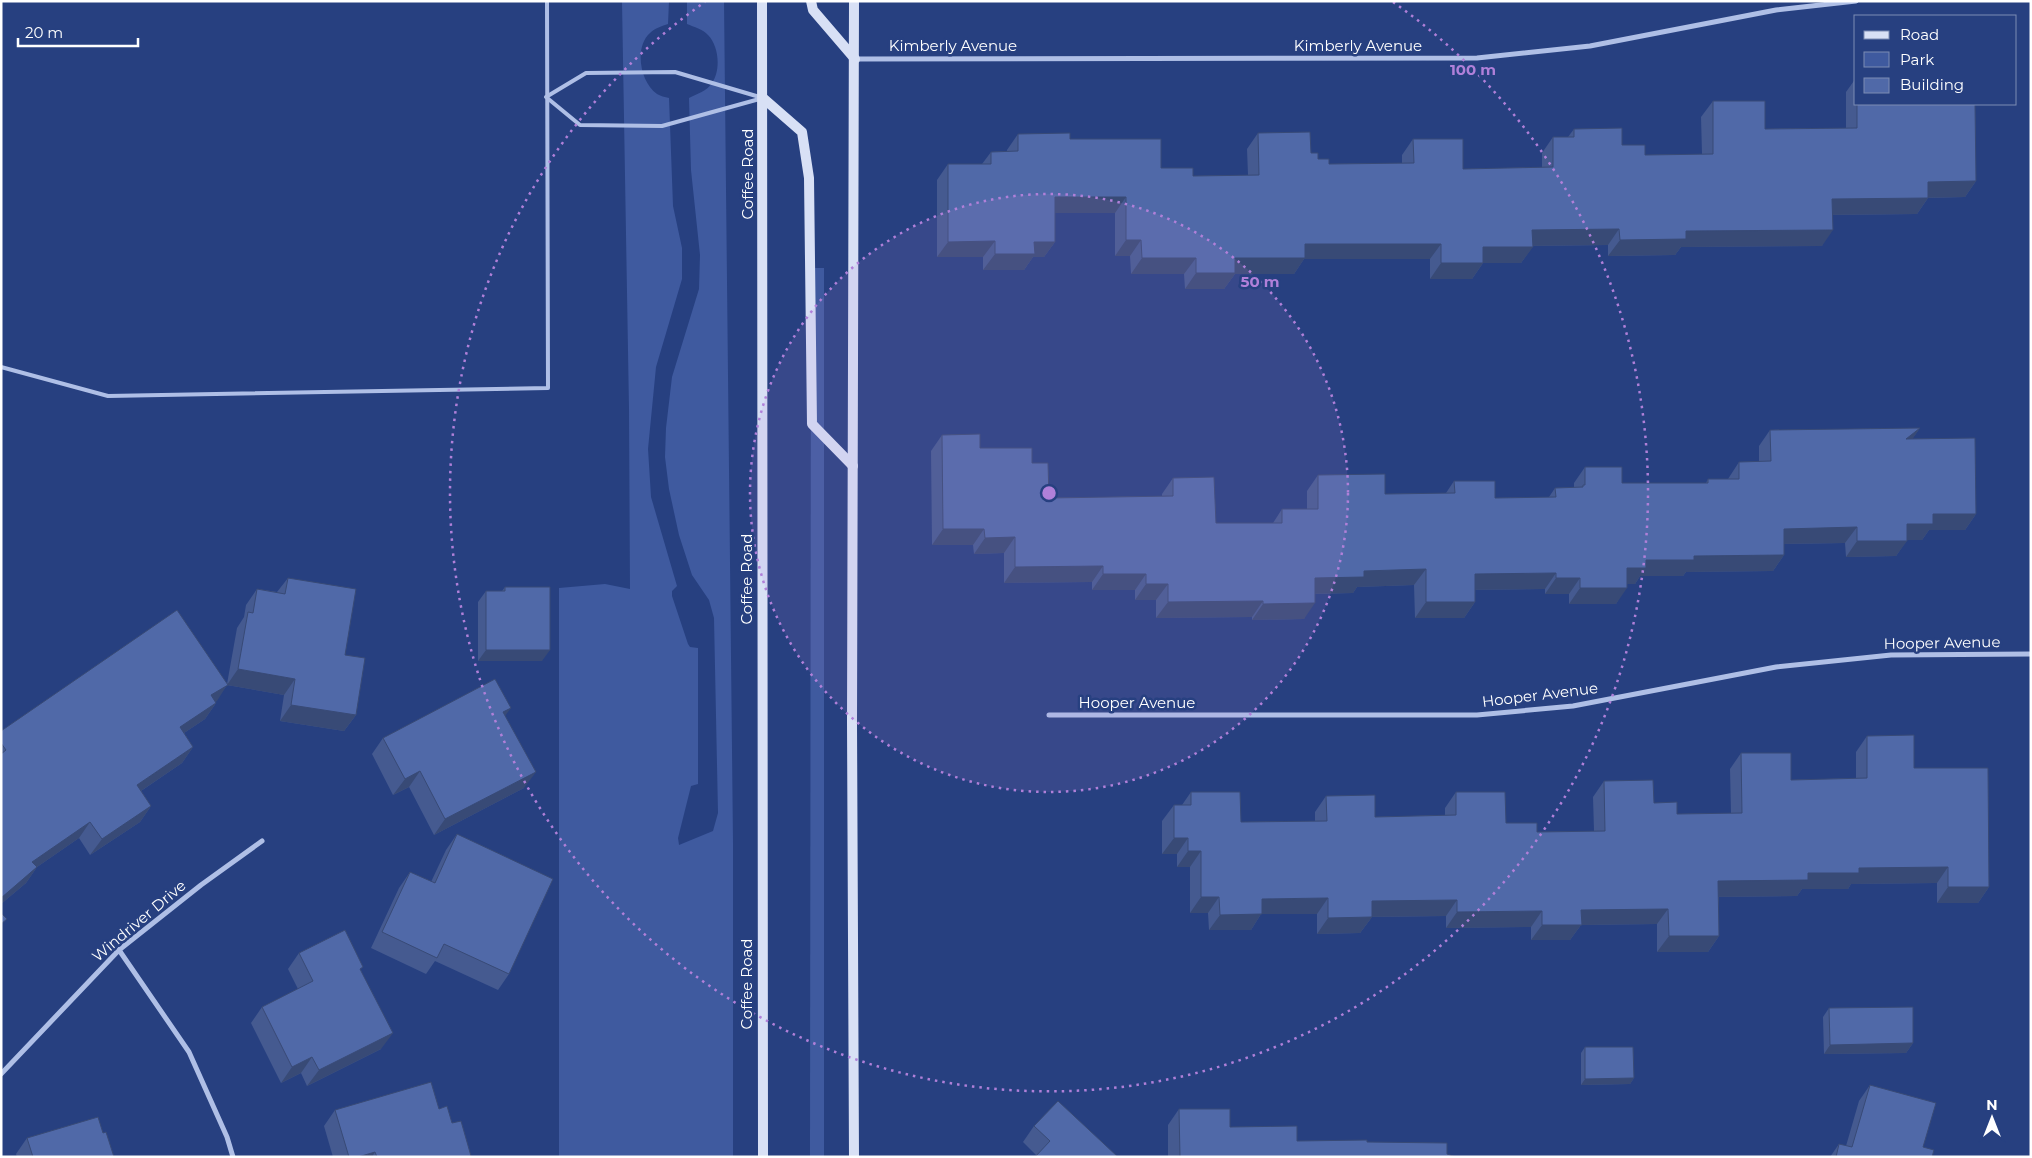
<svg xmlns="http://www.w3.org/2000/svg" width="2032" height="1158" viewBox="0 0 2032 1158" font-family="Montserrat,sans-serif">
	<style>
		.green { fill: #3f5a9f }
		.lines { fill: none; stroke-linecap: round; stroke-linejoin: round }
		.service { stroke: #afbfe6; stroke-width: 4 }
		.minor { stroke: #afbfe6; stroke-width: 5 }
		.secondary { stroke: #d8e0f5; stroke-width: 10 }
		.wall { fill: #455a90 }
		.shaded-wall { fill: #384a76 }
		.building { fill: #5069a8; stroke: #384a76 }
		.ring { fill: none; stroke: #b080d9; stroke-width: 2.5; stroke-dasharray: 2.5 5 }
		.labels { text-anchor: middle; stroke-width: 5; stroke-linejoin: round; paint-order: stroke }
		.street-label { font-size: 15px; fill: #fff; stroke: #274080 }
		.centre { fill: #b080d9; stroke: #274080; stroke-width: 2.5 }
		.ring-label { font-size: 15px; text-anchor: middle; font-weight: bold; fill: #b080d9; stroke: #274080; stroke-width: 5; stroke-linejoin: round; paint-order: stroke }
	</style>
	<rect width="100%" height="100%" fill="#274080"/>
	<g class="green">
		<path d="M622,1H669L668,24C662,26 655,28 650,33C634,47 640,82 657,94C660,96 665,97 669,98L673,206L682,248V279L656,367L648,449L651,497L677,586L672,591V596L688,644L690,647L698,648V784L691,786L678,838L679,845L713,831L718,813L714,618L709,600L692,575L679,535L669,489L665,457L666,428L672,377L699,289L700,255L691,170L689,98C697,94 707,91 712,83C721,70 719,46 708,35C703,29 694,27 687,24V1H724L733,843V1157H559V588L605,584L630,589L629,408Z"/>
		<polygon points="811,268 824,268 824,1157 810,1157"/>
	</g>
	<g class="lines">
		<g class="service">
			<polygon points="675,72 763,98 662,126 580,125 546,97 586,73"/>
			<polyline points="1,367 108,396 548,388 547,1"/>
		</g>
		<g class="minor">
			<polyline points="855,59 1477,58 1590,46 1776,10 1856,1"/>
			<polyline points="1049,715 1477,715 1573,706 1776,667 1891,655 2031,654"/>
			<polyline points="119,950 189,1052 227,1137 233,1157"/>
			<polyline points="1,1074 119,950 201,885 262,841"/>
		</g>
		<g class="secondary">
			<polyline points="762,1 763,1157"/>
			<polyline points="811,1 813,10 855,59"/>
			<polyline points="763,98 802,132 809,178 812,424 853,466"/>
			<polyline points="854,1157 852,722 854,1"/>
		</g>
	</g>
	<g class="wall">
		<polygon points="1856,78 1856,104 1975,104 1976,181 1965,197 1928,198 1917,214 1833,215 1822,246 1681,247 1675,255 1608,256 1608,245 1533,246 1521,263 1483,263 1472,279 1430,279 1430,259 1304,259 1294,274 1235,274 1224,289 1185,289 1184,274 1131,274 1130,256 1115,256 1115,213 1055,213 1055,242 1044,257 1033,257 1024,270 983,270 983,257 937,257 937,180 948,164 982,164 991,152 1007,151 1007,150 1018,134 1070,139 1161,168 1193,176 1248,175 1247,149 1258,133 1311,153 1318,159 1329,164 1402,163 1402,155 1413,139 1463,169 1542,168 1542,153 1553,137 1568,137 1574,129 1622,145 1645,155 1702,154 1701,117 1713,101 1765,129 1846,128 1846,92"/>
		<polygon points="1920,428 1912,439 1976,514 1965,530 1929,530 1922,540 1907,540 1896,556 1846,557 1845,543 1784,544 1784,555 1773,571 1686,572 1683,576 1640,576 1635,584 1627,584 1616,604 1569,604 1569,594 1545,594 1545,589 1475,590 1475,602 1464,618 1415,618 1414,585 1357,587 1353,593 1315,594 1304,619 1252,620 1252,617 1156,618 1156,600 1135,600 1135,590 1092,590 1092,582 1004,583 1004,553 974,554 973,545 932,545 931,451 942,435 980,448 1032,463 1049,498 1162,496 1162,494 1173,478 1216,523 1273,523 1282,509 1307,509 1307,491 1318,475 1385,494 1446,493 1454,481 1495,498 1549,497 1555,488 1574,488 1574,483 1585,467 1622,483 1706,483 1708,479 1728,479 1739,462 1759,462 1759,446 1770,430"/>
		<polygon points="288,578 345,655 356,715 344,731 280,721 284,695 227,685 215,702 216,703 205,719 184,733 193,747 182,763 141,791 151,806 140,822 90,855 79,838 37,867 26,883 1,904 1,731 227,684 237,628 244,617 246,605 257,589 277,592"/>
		<polygon points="505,587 542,661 478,661 478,602 486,591 502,591"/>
		<polygon points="505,715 524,788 434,835 409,787 393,795 372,754 383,738"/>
		<polygon points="1867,736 1914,768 1989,887 1978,903 1937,903 1937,883 1851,884 1848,889 1802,889 1797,896 1719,897 1719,936 1708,952 1657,952 1657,924 1581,925 1570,940 1531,940 1531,927 1446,928 1446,916 1372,917 1360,933 1317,934 1317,914 1261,914 1251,930 1209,930 1208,913 1190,913 1190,867 1177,867 1177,854 1162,854 1162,821 1174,805 1182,805 1191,792 1241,822 1315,821 1315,812 1326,796 1375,817 1445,815 1445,808 1456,792 1506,823 1537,832 1594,831 1593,797 1604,781 1654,803 1677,814 1731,813 1730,769 1741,753 1791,780 1856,778 1856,752"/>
		<polygon points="457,834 509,974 498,990 435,961 426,974 371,948 399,888 410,872 431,882 446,850"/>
		<polygon points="299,953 361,970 381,1049 307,1086 301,1073 281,1083 251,1023 262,1007 298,989 288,969"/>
		<polygon points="1829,1008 1913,1043 1906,1053 1824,1054 1823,1017"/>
		<polygon points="1585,1047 1634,1078 1630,1084 1581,1085 1581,1053"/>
		<polygon points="1870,1085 1923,1147 1932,1157 1830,1157 1839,1144 1846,1146 1859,1101"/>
		<polygon points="439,1109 452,1123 471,1156 470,1157 333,1157 324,1126 335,1110"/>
		<polygon points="1179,1109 1230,1127 1297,1141 1367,1142 1447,1154 1456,1157 1168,1157 1168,1125"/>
		<polygon points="1034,1126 1118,1157 1036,1155 1023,1142"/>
		<polygon points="103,1133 114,1157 17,1157 16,1154 27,1138"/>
	</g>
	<g class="shaded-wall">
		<polygon points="1976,181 1965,197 1917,198 1928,182"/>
		<polygon points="1055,197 1126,197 1115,213 1043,213"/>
		<polygon points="1928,198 1917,214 1821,215 1832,199"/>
		<polygon points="1619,229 1608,245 1521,246 1532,230"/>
		<polygon points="1833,230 1822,246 1681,247 1675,255 1608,256 1620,240 1686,231"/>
		<polygon points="1126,240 1141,240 1130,256 1115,256"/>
		<polygon points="995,241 983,257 937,257 948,242"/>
		<polygon points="1034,242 1055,242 1044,257 1033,257 1024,270 983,270 995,254"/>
		<polygon points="1305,244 1441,244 1430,259 1304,259 1294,274 1235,274 1224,289 1185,289 1196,273 1235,258"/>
		<polygon points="1483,247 1533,247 1521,263 1471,263"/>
		<polygon points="1142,258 1196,258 1184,274 1131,274"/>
		<polygon points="1441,263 1483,263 1472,279 1430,279"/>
		<polygon points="1920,428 1909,444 1906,439"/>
		<polygon points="1933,514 1976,514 1965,530 1929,530 1922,540 1896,540 1907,524"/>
		<polygon points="1857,527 1845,543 1773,544 1784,529"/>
		<polygon points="943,529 984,529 973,545 932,545"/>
		<polygon points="1015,537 1004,553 974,554 985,538"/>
		<polygon points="1857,541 1907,541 1896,556 1846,557"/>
		<polygon points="1784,555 1773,571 1686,572 1683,576 1640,576 1635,584 1616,584 1627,568 1646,560 1694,556"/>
		<polygon points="1103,566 1092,582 1004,583 1015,567"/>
		<polygon points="1426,569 1414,585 1357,587 1353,593 1304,594 1315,578 1364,571"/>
		<polygon points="1556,573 1545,589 1464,590 1475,574"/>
		<polygon points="1103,574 1146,574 1135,590 1092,590"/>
		<polygon points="1556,578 1580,578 1569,594 1545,594"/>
		<polygon points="1146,584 1168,584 1156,600 1135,600"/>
		<polygon points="1580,588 1627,588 1616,604 1569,604"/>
		<polygon points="1263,601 1252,617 1156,618 1168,602"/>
		<polygon points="1426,602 1475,602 1464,618 1415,618"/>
		<polygon points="1315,603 1304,619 1252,620 1263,604"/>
		<polygon points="486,650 550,650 542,661 478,661"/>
		<polygon points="238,669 295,679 284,695 227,685 217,701 200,711 211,695 227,685"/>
		<polygon points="216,703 205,719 169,743 180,727"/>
		<polygon points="291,705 356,715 344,731 280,721"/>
		<polygon points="511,708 499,724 503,712"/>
		<polygon points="193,747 182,763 126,801 137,785"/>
		<polygon points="420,771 409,787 393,795 405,779"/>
		<polygon points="536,772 524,788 434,835 445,819"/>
		<polygon points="151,806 140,822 90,855 102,839"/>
		<polygon points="90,822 79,838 37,867 26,883 1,904 1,898 32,862"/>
		<polygon points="1174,838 1188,838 1177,854 1162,854"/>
		<polygon points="1188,851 1201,851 1190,867 1177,867"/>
		<polygon points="1948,867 1937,883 1851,884 1848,889 1802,889 1797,896 1707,897 1718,881 1859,868"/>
		<polygon points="1948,887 1989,887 1978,903 1937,903"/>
		<polygon points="1201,897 1219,897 1208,913 1190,913"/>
		<polygon points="1328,898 1317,914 1261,914 1251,930 1209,930 1220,915 1262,899"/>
		<polygon points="1457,900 1446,916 1360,917 1372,901"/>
		<polygon points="1668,909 1657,924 1581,925 1570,940 1531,940 1542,925 1581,910"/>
		<polygon points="1542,911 1531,927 1446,928 1457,912"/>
		<polygon points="1372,917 1360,933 1317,934 1328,918"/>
		<polygon points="1669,936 1719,936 1708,952 1657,952"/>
		<polygon points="393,1033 381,1049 307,1086 319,1070"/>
		<polygon points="1913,1043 1906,1053 1824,1054 1830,1045"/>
		<polygon points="312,1057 301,1073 281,1083 292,1067"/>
		<polygon points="1634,1078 1630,1084 1581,1085 1585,1079"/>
		<polygon points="375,1152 372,1157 358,1157"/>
	</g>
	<g class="building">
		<polygon points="1713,101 1765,101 1765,129 1857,128 1857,104 1975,104 1976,181 1928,182 1928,198 1832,199 1833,230 1686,231 1686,239 1620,240 1619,229 1532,230 1533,247 1483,247 1483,263 1441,263 1441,244 1305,244 1305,258 1235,258 1235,273 1196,273 1196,258 1142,258 1141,240 1126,240 1126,197 1055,197 1055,242 1034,242 1035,254 995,254 995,241 948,242 948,164 991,164 991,152 1018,151 1018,134 1070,133 1070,139 1161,139 1161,168 1193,168 1193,176 1259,175 1258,133 1310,132 1311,153 1318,153 1318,159 1329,159 1329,164 1414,163 1413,139 1463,139 1463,169 1553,167 1553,137 1574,137 1574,129 1622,128 1622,145 1645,145 1645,155 1713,154"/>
		<polygon points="1920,428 1906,439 1975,438 1976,514 1933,514 1933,524 1907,524 1907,541 1857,541 1857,527 1784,529 1784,555 1694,556 1694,560 1646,560 1646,568 1627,568 1627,588 1580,588 1580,578 1556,578 1556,573 1475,574 1475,602 1426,602 1426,569 1364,571 1364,577 1315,578 1315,603 1263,604 1263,601 1168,602 1168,584 1146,584 1146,574 1103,574 1103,566 1015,567 1015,537 985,538 984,529 943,529 942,435 980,434 980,448 1032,448 1032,463 1048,463 1049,498 1173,496 1173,478 1214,477 1216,523 1282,523 1282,509 1318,509 1318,475 1385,474 1385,494 1455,493 1454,481 1495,481 1495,498 1556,497 1555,488 1583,487 1583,485 1585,485 1585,467 1622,467 1622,483 1708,483 1708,479 1739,479 1739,462 1771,461 1770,430"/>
		<polygon points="288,578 356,589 345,655 365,658 356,715 291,705 295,679 238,669 248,612 253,613 257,589 285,594"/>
		<polygon points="505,587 550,587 550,650 486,650 486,591 505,591"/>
		<polygon points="177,610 228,685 211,695 216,703 180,727 193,747 137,785 151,806 102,839 90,822 32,862 37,867 1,898 1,754 6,750 1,743 1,731"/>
		<polygon points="495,679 511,708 503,712 536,772 445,819 420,771 405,779 383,738"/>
		<polygon points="1914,735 1914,768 1988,768 1989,887 1948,887 1948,867 1859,868 1859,873 1808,873 1808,880 1718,881 1719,936 1669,936 1668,909 1581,910 1582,925 1542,925 1542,911 1457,912 1457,900 1372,901 1372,917 1328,918 1328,898 1262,899 1262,914 1220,915 1219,897 1201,897 1201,851 1188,851 1188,838 1174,838 1174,805 1191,805 1191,792 1240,792 1241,822 1327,821 1326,796 1375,795 1375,817 1456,815 1456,792 1505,792 1506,823 1537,823 1537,832 1605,831 1604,781 1653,780 1654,803 1677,802 1677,814 1742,813 1741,753 1791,753 1791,780 1867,778 1867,736"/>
		<polygon points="457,834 553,879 509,974 444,944 437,958 382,932 410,872 435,883"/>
		<polygon points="1,913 7,919 1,924"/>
		<polygon points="345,930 363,967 360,969 393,1033 319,1070 312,1057 292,1067 262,1007 313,981 299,953"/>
		<polygon points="1913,1007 1913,1043 1830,1045 1829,1008"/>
		<polygon points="1585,1047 1633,1047 1634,1078 1585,1079"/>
		<polygon points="431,1082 439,1109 447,1106 452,1123 461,1121 471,1156 467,1157 377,1157 375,1152 358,1157 349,1157 335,1110"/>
		<polygon points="1870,1085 1936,1103 1923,1147 1934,1150 1932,1157 1836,1157 1839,1144 1852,1147"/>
		<polygon points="1058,1101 1118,1157 1035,1157 1050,1141 1034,1126"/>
		<polygon points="1179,1109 1230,1109 1230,1127 1297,1126 1297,1141 1367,1140 1367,1142 1447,1143 1447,1154 1456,1157 1180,1157"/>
		<polygon points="98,1117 103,1133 106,1132 114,1157 33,1157 27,1138"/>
	</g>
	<circle cx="1049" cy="493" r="299" fill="#b080d9" fill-opacity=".12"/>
	<g class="ring">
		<circle cx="1049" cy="493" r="299"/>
		<path d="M1393 2A599 599 0 1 1 705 2"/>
	</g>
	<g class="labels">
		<g class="street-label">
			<text x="953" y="51">Kimberly Avenue</text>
			<text x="1358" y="51">Kimberly Avenue</text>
			<text transform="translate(748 174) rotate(-90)" y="5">Coffee Road</text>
			<text transform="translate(747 579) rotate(-90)" y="5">Coffee Road</text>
			<text transform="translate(1942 643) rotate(-1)" y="5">Hooper Avenue</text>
			<text transform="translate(1540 695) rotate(-7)" y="5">Hooper Avenue</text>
			<text x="1137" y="708">Hooper Avenue</text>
			<text transform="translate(139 921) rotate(-40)" y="5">Windriver Drive</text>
			<text transform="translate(747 984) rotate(-90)" y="5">Coffee Road</text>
		</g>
	</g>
	<circle cx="1049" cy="493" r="8" class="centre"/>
	<g class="ring-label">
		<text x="1473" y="75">100 m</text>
		<text x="1260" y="287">50 m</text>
	</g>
	<rect width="2032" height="1158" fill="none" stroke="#ffffff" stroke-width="5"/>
	<rect x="1854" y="15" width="162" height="90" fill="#274080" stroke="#7d8cb3"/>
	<rect x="1864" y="31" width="25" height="8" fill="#d8e0f5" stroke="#7d8cb3"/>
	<text x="1900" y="40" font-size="15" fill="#ffffff">Road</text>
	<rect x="1864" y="52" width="25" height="15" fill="#3f5a9f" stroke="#7d8cb3"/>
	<text x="1900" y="65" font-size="15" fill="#ffffff">Park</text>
	<rect x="1864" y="78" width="25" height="15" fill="#5069a8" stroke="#7d8cb3"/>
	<text x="1900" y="90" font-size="15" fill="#ffffff">Building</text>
	<g transform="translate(1992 1118)" stroke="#274080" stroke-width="4" paint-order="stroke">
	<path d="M0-4L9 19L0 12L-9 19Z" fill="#ffffff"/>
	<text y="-8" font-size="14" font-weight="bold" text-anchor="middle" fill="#ffffff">N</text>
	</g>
	<path d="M18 38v8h120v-8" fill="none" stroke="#ffffff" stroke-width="2.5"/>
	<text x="25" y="38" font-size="15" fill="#ffffff" stroke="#274080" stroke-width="4" paint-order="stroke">20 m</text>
</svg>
